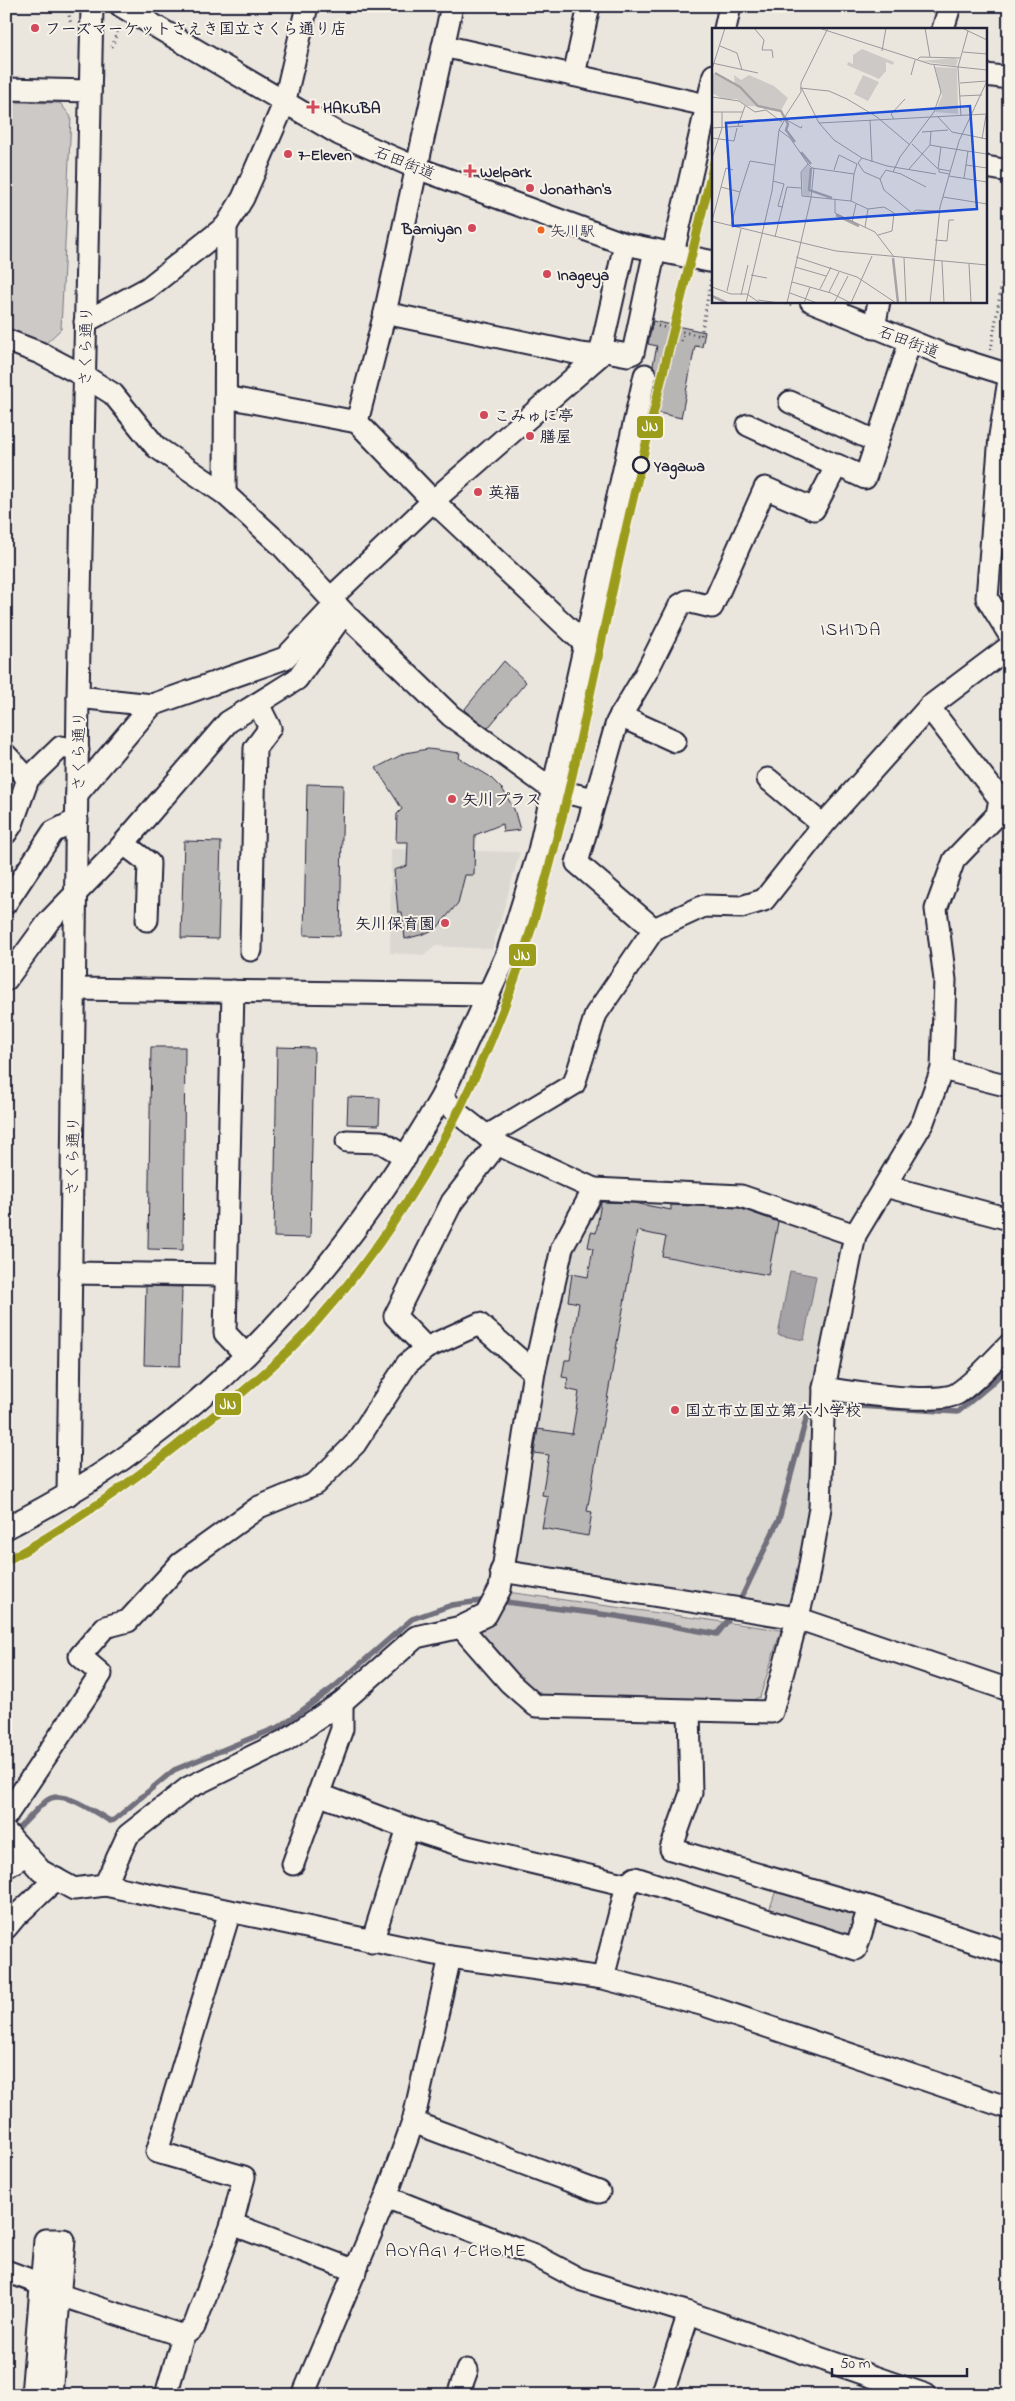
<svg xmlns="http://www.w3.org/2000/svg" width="1015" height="2401" viewBox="0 0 1015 2401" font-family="'Indie Flower','Klee One',sans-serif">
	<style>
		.built { fill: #dbd8d2 }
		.green { fill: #cdc9c6; stroke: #787680 }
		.water { fill: #a6a3a6; stroke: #716f7b }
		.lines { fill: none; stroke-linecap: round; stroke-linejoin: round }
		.stream { stroke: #716f7b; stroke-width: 5.5 }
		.building { fill: #b8b6b5; stroke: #22223b }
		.minor-casing { stroke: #22223b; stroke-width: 25 }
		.path { stroke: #22223b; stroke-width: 3; stroke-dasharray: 1 4; stroke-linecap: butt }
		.minor { stroke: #f7f3e8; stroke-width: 21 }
		.rail-1-casing { stroke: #f7f3e8; stroke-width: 12 }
		.rail-1 { stroke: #9c9c1b; stroke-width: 9 }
		.poi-dot { fill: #d1495b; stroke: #f7f3e8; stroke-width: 2 }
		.bus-dot { fill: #f26522; stroke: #f7f3e8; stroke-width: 2 }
		.stop-dot { fill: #f7f3e8; stroke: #22223b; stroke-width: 2.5 }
		.labels { text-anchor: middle; stroke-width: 4; stroke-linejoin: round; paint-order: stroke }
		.bus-label { font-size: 15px; fill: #22223b; stroke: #f7f3e8; text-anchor: start }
		.poi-label { font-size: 16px; font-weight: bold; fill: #22223b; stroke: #f7f3e8; text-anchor: start }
		.street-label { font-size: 16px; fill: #22223b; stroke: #f7f3e8 }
		.stop-label { font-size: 16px; font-weight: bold; fill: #22223b; stroke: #f7f3e8; text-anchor: start }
		.neighbourhood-label { font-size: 18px; letter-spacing: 1px; fill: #22223b; stroke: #f7f3e8 }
		.inset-river { fill: none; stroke: #a6a3a6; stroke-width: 2.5 }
		.inset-road { fill: none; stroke: #9a989d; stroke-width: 1 }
		.view { fill: #1d4ed8; fill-opacity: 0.15; stroke: #1d4ed8; stroke-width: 2.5 }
		.inset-edge { fill: none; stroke: #22223b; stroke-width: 2.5 }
		.line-badge { stroke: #f7f3e8; stroke-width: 2 }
		.badge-label { font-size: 14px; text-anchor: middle; font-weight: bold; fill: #fff }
	</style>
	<rect width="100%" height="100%" fill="#eae6de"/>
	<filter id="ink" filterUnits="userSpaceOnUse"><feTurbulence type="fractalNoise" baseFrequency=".02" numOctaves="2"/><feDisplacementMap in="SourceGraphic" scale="10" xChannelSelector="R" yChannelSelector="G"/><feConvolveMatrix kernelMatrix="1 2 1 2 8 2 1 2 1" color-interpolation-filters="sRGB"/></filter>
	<g filter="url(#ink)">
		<g class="built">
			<polygon points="391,849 520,852 492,949 435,946 425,955 390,953"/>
			<polygon points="594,1189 741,1196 855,1235 797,1618 723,1608 648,1607 501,1571 562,1248"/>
		</g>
		<g class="green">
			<polygon points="6,102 60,103 71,117 61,329 41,348 6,331"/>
			<polygon points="507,1592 781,1630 760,1697 750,1701 536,1697 470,1629 496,1621"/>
			<polygon points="777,1887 862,1913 855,1940 768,1914"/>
		</g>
		<polygon class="water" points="790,1271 816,1276 804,1340 778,1335"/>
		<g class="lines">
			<g class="stream">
				<polyline points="829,1409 858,1406 958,1412 989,1386 1009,1366"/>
				<polyline points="498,1601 616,1616 717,1634 733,1614"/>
				<polyline points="739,1603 779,1519 808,1412 819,1410"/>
				<path d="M12,1834C26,1823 33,1812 46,1801C62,1787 95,1813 110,1821L114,1820L174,1770L281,1726L334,1687L412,1619L452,1605L488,1600"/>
			</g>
		</g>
		<g class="building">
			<polygon points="653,321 705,332 702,347 695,346 681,418 650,411 657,377 653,365 657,346 648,344"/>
			<polygon points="504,661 526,682 488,728 464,710"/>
			<polygon points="428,749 460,753 459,758 489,776 503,790 514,809 520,830 503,832 502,824 475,835 474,875 465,875 458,903 437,928 424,934 405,939 402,912 398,912 394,870 407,866 408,842 396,842 397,814 402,809 376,768 405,753"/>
			<polygon points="307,784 343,785 340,936 304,935"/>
			<polygon points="184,841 221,842 218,939 181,938"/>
			<polygon points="151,1047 185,1047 183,1250 148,1249"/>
			<polygon points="277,1047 314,1048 310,1238 274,1237"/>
			<polygon points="348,1097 380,1098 379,1125 347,1124"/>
			<polygon points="601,1202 634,1203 671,1210 671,1205 739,1208 778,1222 768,1275 662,1256 666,1237 637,1231 587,1511 592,1512 588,1536 542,1528 548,1496 542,1495 549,1455 534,1453 538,1429 572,1434 579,1392 566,1389 568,1378 562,1377 565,1360 570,1360 579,1303 568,1301 572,1274 588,1277 593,1248 588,1247 591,1232 596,1233"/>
			<polygon points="146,1286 182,1287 180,1366 144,1365"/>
		</g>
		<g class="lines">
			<g class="minor-casing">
				<g id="minor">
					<polyline points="121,6 339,134 417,168 625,244 714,262"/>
					<polyline points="725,29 730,6"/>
					<polyline points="943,29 950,6"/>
					<polyline points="443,46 706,105"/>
					<polyline points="574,75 589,6"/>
					<polyline points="986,75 1009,78"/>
					<polyline points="6,89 90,91"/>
					<polyline points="986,167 1009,171"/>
					<polyline points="625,244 601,350 628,355 633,353 655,250"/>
					<polyline points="673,253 714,75"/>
					<polyline points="811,301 942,354 1009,375"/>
					<polyline points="385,313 452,6"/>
					<polyline points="85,322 148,288 226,226 243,198 284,104 307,6"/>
					<polyline points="874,328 879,301"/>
					<polyline points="6,340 40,353 84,376 113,394 156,447 225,494 282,546 344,613 451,716 553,790 595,799"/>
					<polyline points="1009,380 1000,436 987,598 1009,634"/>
					<polyline points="226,397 357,422 385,313 580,354 599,356"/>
					<polyline points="790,402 877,442"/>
					<polyline points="357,422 433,501 586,645"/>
					<polyline points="748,425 836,466"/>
					<polyline points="225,494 226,226"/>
					<polyline points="331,598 433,501 599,356 601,350"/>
					<polyline points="78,697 152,705"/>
					<polyline points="620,716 675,741"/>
					<polyline points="6,755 28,779"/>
					<polyline points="768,779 823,825"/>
					<polyline points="77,794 152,705 285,658 336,604"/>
					<polyline points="6,833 12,824 28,779 61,747 78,750"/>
					<polyline points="124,844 149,863 147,920"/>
					<polyline points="6,903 53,832 77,820"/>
					<polyline points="654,929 577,863 617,722 646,673 680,605 687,601 712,607 765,488 814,509 837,465 865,478 910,342"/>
					<polyline points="251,950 255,748 270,728 258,704"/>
					<polyline points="6,980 49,921 117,851 228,722 297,679 344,613"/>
					<polyline points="75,989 489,995"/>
					<polyline points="233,991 225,1333 246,1355"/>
					<polyline points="942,1069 1009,1086"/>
					<polyline points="442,1096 507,954 539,851 645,375"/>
					<polyline points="487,1136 574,1084 596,1014 654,929 704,906 741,907 764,900 824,824 929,707 1009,647"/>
					<polyline points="347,1141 381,1142 406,1157"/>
					<polyline points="885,1186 1009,1219"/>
					<polyline points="855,1235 923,1122 942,1069 945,980 936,909 954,860 997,815 1000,799 929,707"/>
					<polyline points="70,1273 225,1275"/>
					<polyline points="426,1348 395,1316 452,1202 497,1144 594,1189 562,1248 534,1372 500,1589 486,1615 461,1627"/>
					<path d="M824,1388C848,1392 939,1406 958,1393C976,1381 993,1361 1009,1345"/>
					<polyline points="68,1495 78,697 92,6"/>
					<path d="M6,1528C51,1505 95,1480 135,1450C263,1357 364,1232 442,1096L456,1112L497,1144"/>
					<polyline points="501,1571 797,1618 1009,1690"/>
					<polyline points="689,1711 691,1793 671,1849 869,1907 1009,1953"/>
					<polyline points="318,1794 408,1828 467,1847 627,1885"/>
					<polyline points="6,1816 101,1674 80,1656 105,1627 128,1621 180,1564 259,1507 315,1484 355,1444 407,1364 426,1348 479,1324 534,1372"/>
					<polyline points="6,1832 41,1871 74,1889 105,1885 128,1835 188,1788 286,1740 342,1702 416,1637 461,1627 510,1683 536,1706 772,1712 807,1582 820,1508 824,1388 855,1235 741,1196 594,1189"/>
					<polyline points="293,1864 342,1729 342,1702"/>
					<polyline points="6,1867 26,1855"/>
					<polyline points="105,1885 450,1957 603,1978 701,2004 1009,2108"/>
					<polyline points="6,1928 16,1916 56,1879"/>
					<polyline points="372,1942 408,1828"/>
					<polyline points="450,1957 413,2122 386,2197 534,2255 579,2279 689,2313 662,2395"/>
					<polyline points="603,1978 627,1885 635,1878 856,1949 869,1907"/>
					<polyline points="413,2122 599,2192"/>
					<polyline points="232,2224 356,2271"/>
					<polyline points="6,2271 41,2284"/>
					<polyline points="60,2295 183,2336"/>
					<polyline points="689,2313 926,2395"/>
					<polyline points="32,2395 45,2240 64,2240 51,2395"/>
					<polyline points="166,2395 183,2336 194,2327 232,2224 244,2177 157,2152 230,1911"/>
					<polyline points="303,2395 386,2197"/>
					<polyline points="458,2395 467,2370"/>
				</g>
			</g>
			<g class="path">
				<polyline points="67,6 71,24"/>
				<polyline points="112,47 119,27"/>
				<polyline points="781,301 794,307"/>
				<polyline points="658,326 701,336 711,279"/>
				<polyline points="681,341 683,332"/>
				<polyline points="991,350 1009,239"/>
			</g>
			<use href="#minor" class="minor"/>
			<g class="rail-1-casing">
				<path id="rail-1" d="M6,1561C67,1528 122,1489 176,1446C225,1407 275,1368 317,1321C415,1211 485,1076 529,936C567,816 590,692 617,569C647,433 682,298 714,162"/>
			</g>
			<use href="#rail-1" class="rail-1"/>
		</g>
	</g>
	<g class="poi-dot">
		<circle cx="35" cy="28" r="5"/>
		<path d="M310.5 99.5h5v5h5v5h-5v5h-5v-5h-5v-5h5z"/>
		<circle cx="288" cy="154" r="5"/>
		<path d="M467.5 163.5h5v5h5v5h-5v5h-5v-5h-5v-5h5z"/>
		<circle cx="530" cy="188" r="5"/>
		<circle cx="472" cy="228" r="5"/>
		<circle cx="547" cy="274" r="5"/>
		<circle cx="484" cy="415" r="5"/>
		<circle cx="530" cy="436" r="5"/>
		<circle cx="478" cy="492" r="5"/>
		<circle cx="452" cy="799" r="5"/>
		<circle cx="445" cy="923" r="5"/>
		<circle cx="675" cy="1410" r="5"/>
	</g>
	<circle class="bus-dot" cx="541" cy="230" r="4.5"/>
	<circle class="stop-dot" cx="641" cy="465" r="8"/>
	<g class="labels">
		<g class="bus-label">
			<text x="550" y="236">矢川駅</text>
		</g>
		<g class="poi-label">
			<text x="45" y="34">フーズマーケットさえき国立さくら通り店</text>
			<text x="323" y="113">HAKUBA</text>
			<text x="298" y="160">7-Eleven</text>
			<text x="480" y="177">Welpark</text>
			<text x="540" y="194">Jonathan's</text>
			<text x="462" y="234" text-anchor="end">Bamiyan</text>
			<text x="557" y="280">Inageya</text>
			<text x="494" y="421">こみゅに亭</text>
			<text x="540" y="442">膳屋</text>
			<text x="488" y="498">英福</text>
			<text x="462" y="805">矢川プラス</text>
			<text x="435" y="929" text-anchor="end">矢川保育園</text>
			<text x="685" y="1416">国立市立国立第六小学校</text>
		</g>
		<g class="street-label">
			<text transform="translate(405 162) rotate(22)" y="6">石田街道</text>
			<text transform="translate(909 341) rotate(21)" y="6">石田街道</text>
			<text transform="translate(85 346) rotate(-89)" y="6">さくら通り</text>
			<text transform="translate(78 751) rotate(-90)" y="6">さくら通り</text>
			<text transform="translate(72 1156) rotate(-89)" y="6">さくら通り</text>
		</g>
		<g class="stop-label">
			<text x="654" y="471">Yagawa</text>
		</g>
		<g class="neighbourhood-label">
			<text x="851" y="635">ISHIDA</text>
			<text x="456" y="2256">AOYAGI 1-CHOME</text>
		</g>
	</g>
	<g transform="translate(712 28)">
		<rect width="275" height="275" fill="#eae6de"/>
		<path d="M150,21L182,34L181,37L174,34V43L167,51L135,37L136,34L141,36V27ZM242,30L246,32L244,38L208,33ZM223,39L245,40L246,86L223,84L230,68ZM0,45L11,48L23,58L22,47L29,52L37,47L62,58L76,70L68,84L58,79L35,78L25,71H11L0,65ZM151,47L167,54L156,73L142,66ZM96,137L100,141L98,169L91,167L90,144Z" fill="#cdc9c6"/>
		<path class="inset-river" d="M3,45L28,59L46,78L69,83L76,96L74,102L83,114M89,124L99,136M99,140L97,162L120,170M124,187L147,198M181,230L186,275M0,268L15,275"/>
		<path class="inset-road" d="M42,0L52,12L50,22H60L61,30M107,0L218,36L275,42M213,0L218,29M250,0L275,12M8,18L25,25L30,42M170,23L174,0M251,24L275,26M205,32L208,29L248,30M0,35L46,45M0,41L13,0M199,47L203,32M248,55L275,53M88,60L117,63L135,71L165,89L198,117M90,61L107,95L122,112L150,130L146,135M248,68L270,67M0,69L27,73L43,84L54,82L70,94M0,84H31M249,88L246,39L256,3M226,89L240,104L275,111M73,91L67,102L78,110L96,136L89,144L90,168L139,173L142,146M182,91L179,86L193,71M158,92L160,134M107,95L275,86M26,98L33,78M90,98L89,100L73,91L74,87L89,64V55L116,0M0,100L31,98M219,103L218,117L229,119L226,141M210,104L236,102M0,110L22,113L25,100M270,111L274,87M200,116L226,141M229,119L275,126M0,130L10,100V84M150,130L175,138L224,146M146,135L152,144L168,151L172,162L200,185L204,182L227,183M96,136L100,140L142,146L145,136L127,127L122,142M254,137L275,140M197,141L218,117M21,142L14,140L9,159L28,164L38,133L62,137M181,144L188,129L222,84L229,64L222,37M237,146L227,144V141L238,143M237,148L275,154M252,150L256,123M168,151L174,142L189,146L214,159M61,153L72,156L66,178L71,179M231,169L275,176M123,171V185L163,204L182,229M139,173L156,181L172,179L182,185L180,203L166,207M0,193L9,159M0,193L124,223L275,237M140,194L144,176M19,197L28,164M153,199L156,181M63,209L75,159L89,160M223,212L235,213L237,192H242M84,229L145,249L184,275M192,230L194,275M230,233L232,275M257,236L259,275M83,239L114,248M39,247L55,250M80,254L119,265L139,275M0,259L19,266H35L48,275M108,261L119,239M15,263L29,201M117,264L127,244M78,265L105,275M29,267L36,237M46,272L67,275M34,275L60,163L67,102M75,275L99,170L102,140M92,275L98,259M122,275L136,248M139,275L160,228M218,275L228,179L247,113L275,53"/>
		<path class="view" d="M258,78L265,181L21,198L14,95Z"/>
		<rect width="275" height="275" class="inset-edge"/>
	</g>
	<g class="line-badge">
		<rect x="636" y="415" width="28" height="24" rx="5" fill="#9c9c1b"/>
		<rect x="508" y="943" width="29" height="24" rx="5" fill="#9c9c1b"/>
		<rect x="214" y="1392" width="28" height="24" rx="5" fill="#9c9c1b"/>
	</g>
	<g class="badge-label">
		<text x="650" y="431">JN</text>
		<text x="522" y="960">JN</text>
		<text x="228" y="1409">JN</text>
	</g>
	<rect width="1015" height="2401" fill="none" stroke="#f7f3e8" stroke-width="25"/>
	<rect x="12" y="12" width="990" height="2376" fill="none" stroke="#22223b" stroke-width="2" filter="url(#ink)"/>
	<path d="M832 2368v8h135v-8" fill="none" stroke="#22223b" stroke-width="2.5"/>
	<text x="840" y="2368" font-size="15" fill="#22223b" stroke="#f7f3e8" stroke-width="4" paint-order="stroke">50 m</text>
</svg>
